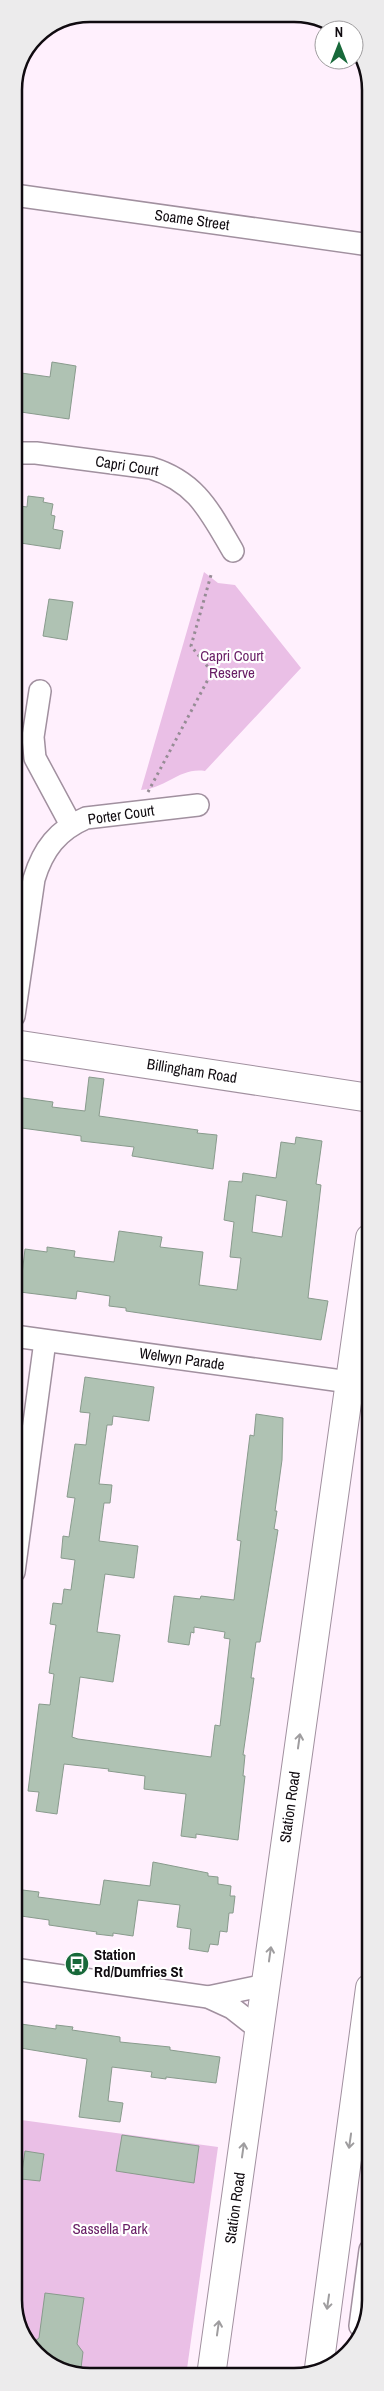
<svg xmlns="http://www.w3.org/2000/svg" width="384" height="2391" viewBox="0 0 384 2391" font-family="'Archivo Narrow',sans-serif">
	<style>
		.green { fill: #eabfe6 }
		.building { fill: #afc2b3; stroke: #899b8d; fill-rule: evenodd }
		.lines { fill: none; stroke-linecap: round; stroke-linejoin: round }
		.street-casing { stroke: #a1909f; stroke-width: 24 }
		.secondary-casing { stroke: #a1909f; stroke-width: 30 }
		.primary-casing { stroke: #a1909f; stroke-width: 30 }
		.path { stroke: #968c95; stroke-width: 3; stroke-dasharray: 2.5 4; stroke-linecap: butt }
		.street { stroke: #fff; stroke-width: 21 }
		.secondary { stroke: #fff; stroke-width: 28 }
		.primary { stroke: #fff; stroke-width: 28 }
		.oneway { stroke: #9f9d9f }
		.labels { text-anchor: middle; stroke-width: 4.5; stroke-linejoin: round; paint-order: stroke }
		.street-label { font-size: 15px; fill: #100b10; stroke: #fff }
		.park-label { font-size: 15px; fill: #681d65; stroke: #fff }
		.poi-label { font-size: 15px; font-weight: bold; fill: #100b10; stroke: #fff; text-anchor: start }
		.rim { fill: none; stroke: #100b10; stroke-width: 2.5 }
	</style>
	<rect width="100%" height="100%" fill="#fff0fd"/>
	<g class="green">
		<path d="M204,572L218,583L235,585L301,668L205,771C180,767 165,789 141,790Z"/>
		<polygon points="14,2119 218,2147 186,2376 71,2375 33,2351 14,2306"/>
	</g>
	<g class="building">
		<polygon points="52,362 76,366 69,419 14,411 14,372 50,377"/>
		<polygon points="28,496 44,498 43,502 53,504 51,515 55,516 53,529 63,531 60,549 14,542 14,505 27,507"/>
		<polygon points="49,599 73,602 67,640 43,636"/>
		<polygon points="89,1077 104,1079 99,1116 198,1130 197,1133 217,1135 213,1169 132,1156 134,1147 81,1141 81,1136 14,1127 14,1101 16,1097 53,1102 52,1107 85,1111"/>
		<path d="M296,1137L322,1141L316,1184L321,1185L308,1298L328,1301L321,1340L126,1311V1308L109,1306L110,1296L77,1291L76,1299L20,1292L25,1249L47,1252V1247L75,1251L74,1257L114,1262L119,1231L162,1237L160,1247L203,1252L199,1285L237,1290L241,1258L230,1257L234,1222L224,1220L229,1181L242,1182L243,1173L276,1178L281,1142L295,1144ZM256,1195L287,1201L282,1237L252,1232Z"/>
		<polygon points="85,1377 154,1387 149,1421 113,1416 112,1425 107,1425 99,1484 112,1485 110,1503 104,1503 99,1541 138,1546 134,1578 105,1574 97,1632 120,1635 113,1682 80,1677 72,1737 78,1739 211,1757 215,1725 220,1726 230,1639 224,1638 225,1632 194,1627 194,1633 191,1632 189,1645 168,1642 174,1596 200,1599 201,1596 234,1600 241,1541 237,1540 250,1435 254,1436 256,1414 283,1418 282,1460 275,1511 277,1511 274,1529 278,1530 260,1642 256,1642 251,1678 254,1678 243,1755 245,1755 243,1776 245,1776 238,1840 196,1834 196,1838 181,1836 186,1794 144,1789 145,1776 108,1771 109,1769 64,1764 57,1814 36,1811 39,1792 28,1791 39,1704 50,1705 54,1674 49,1673 56,1625 50,1624 53,1603 62,1604 64,1589 71,1590 75,1560 61,1558 63,1536 69,1537 75,1498 67,1497 75,1444 86,1445 90,1413 80,1412"/>
		<polygon points="153,1862 208,1873 208,1876 218,1877 218,1884 231,1886 230,1896 235,1896 233,1913 229,1913 227,1932 220,1931 218,1945 210,1944 208,1952 189,1949 191,1929 177,1927 180,1905 138,1900 133,1936 113,1933 113,1936 96,1934 97,1932 49,1925 49,1920 14,1915 14,1889 39,1892 38,1897 100,1905 104,1880 150,1886"/>
		<polygon points="14,2023 56,2029 56,2025 73,2027 72,2030 120,2037 120,2042 170,2047 170,2050 220,2057 216,2083 166,2077 166,2079 151,2077 152,2072 112,2067 108,2101 123,2103 120,2122 79,2117 87,2059 14,2047"/>
		<polygon points="122,2135 199,2146 194,2183 116,2171"/>
		<polygon points="25,2151 44,2154 40,2181 21,2179"/>
		<polygon points="45,2293 84,2298 77,2344 83,2352 81,2368 76,2367 74,2375 71,2375 33,2351 30,2345 39,2338"/>
	</g>
	<g class="lines">
		<g class="street-casing">
			<g id="street">
				<polyline points="14,195 370,245"/>
				<path d="M14,453H36L151,468C197,482 210,512 233,551"/>
				<polyline points="40,691 33,737 35,758 71,825"/>
				<path d="M14,1016L34,879C43,849 58,830 86,818L198,805"/>
				<polyline points="14,1336 349,1382"/>
				<polyline points="14,1572 45,1341"/>
				<polyline points="14,1969 208,1997 232,2008 260,2030"/>
				<polyline points="208,1997 266,1985"/>
				<polyline points="360,2326 370,2250"/>
			</g>
		</g>
		<g class="secondary-casing">
			<polyline id="secondary" points="14,1044 370,1098"/>
		</g>
		<g class="primary-casing">
			<g id="primary">
				<polyline points="319,2368 370,1988"/>
				<polyline points="211,2376 370,1238"/>
			</g>
		</g>
		<polyline class="path" points="148,792 212,672 191,646 211,575"/>
		<use href="#street" class="street"/>
		<use href="#secondary" class="secondary"/>
		<use href="#primary" class="primary"/>
	</g>
	<defs><path id="oneway-shaft" d="M-6 0H5M1.5-3L5.5 0L1.5 3" fill="none" stroke-width="1.6" stroke-linecap="round" stroke-linejoin="round" transform="scale(1.25)"/></defs>
	<g class="oneway">
		<use href="#oneway-shaft" transform="translate(299 1741) rotate(-82)"/>
		<use href="#oneway-shaft" transform="translate(270 1954) rotate(-82)"/>
		<use href="#oneway-shaft" transform="translate(350 2141) rotate(98)"/>
		<use href="#oneway-shaft" transform="translate(243 2150) rotate(-82)"/>
		<use href="#oneway-shaft" transform="translate(328 2302) rotate(98)"/>
		<use href="#oneway-shaft" transform="translate(218 2328) rotate(-82)"/>
	</g>
	<defs>
		<g id="bus-disc" transform="scale(1.25)"><circle r="9.5" fill="#18693a" stroke="#fff"/><path d="M-5-6H5V4H4V6H2V4H-2V6H-4V4H-5ZM-3.5-4V0h7V-4ZM-3.5 1.2v1.5H-2V1.2ZM2 1.2v1.5H3.5V1.2Z" fill="#fff"/></g>
	</defs>
	<g fill-rule="evenodd">
		<use href="#bus-disc" x="77" y="1964"/>
	</g>
	<g class="labels">
		<g class="street-label">
			<text transform="translate(192 220) rotate(8)" y="5">Soame Street</text>
			<text transform="translate(127 466) rotate(9)" y="5">Capri Court</text>
			<text transform="translate(121 815) rotate(-8)" y="5">Porter Court</text>
			<text transform="translate(192 1071) rotate(9)" y="5">Billingham Road</text>
			<text transform="translate(182 1359) rotate(8)" y="5">Welwyn Parade</text>
			<text transform="translate(290 1807) rotate(-82)" y="5">Station Road</text>
			<text transform="translate(235 2208) rotate(-82)" y="5">Station Road</text>
		</g>
		<g class="park-label">
			<text x="232" y="661">Capri Court<tspan x="232" dy="17">Reserve</tspan></text>
			<text x="110" y="2234">Sassella Park</text>
		</g>
		<g class="poi-label">
			<text x="94" y="1960">Station<tspan x="94" dy="17">Rd/Dumfries St</tspan></text>
		</g>
	</g>
	<path d="M0 0H384V2391H0ZM90 22H294A68 68 0 0 1 362 90V2300A68 68 0 0 1 294 2368H90A68 68 0 0 1 22 2300V90A68 68 0 0 1 90 22Z" fill="#ecebec" fill-rule="evenodd"/>
	<path class="rim" d="M90 22H294A68 68 0 0 1 362 90V2300A68 68 0 0 1 294 2368H90A68 68 0 0 1 22 2300V90A68 68 0 0 1 90 22Z"/>
	<g transform="translate(339 45)"><circle r="24" fill="#ffffff" stroke="#9f9d9f"/>
	<path d="M0-4L9 19L0 12L-9 19Z" fill="#18693a"/>
	<text y="-8" font-size="14" font-weight="bold" text-anchor="middle" fill="#100b10">N</text>
	</g>
</svg>
